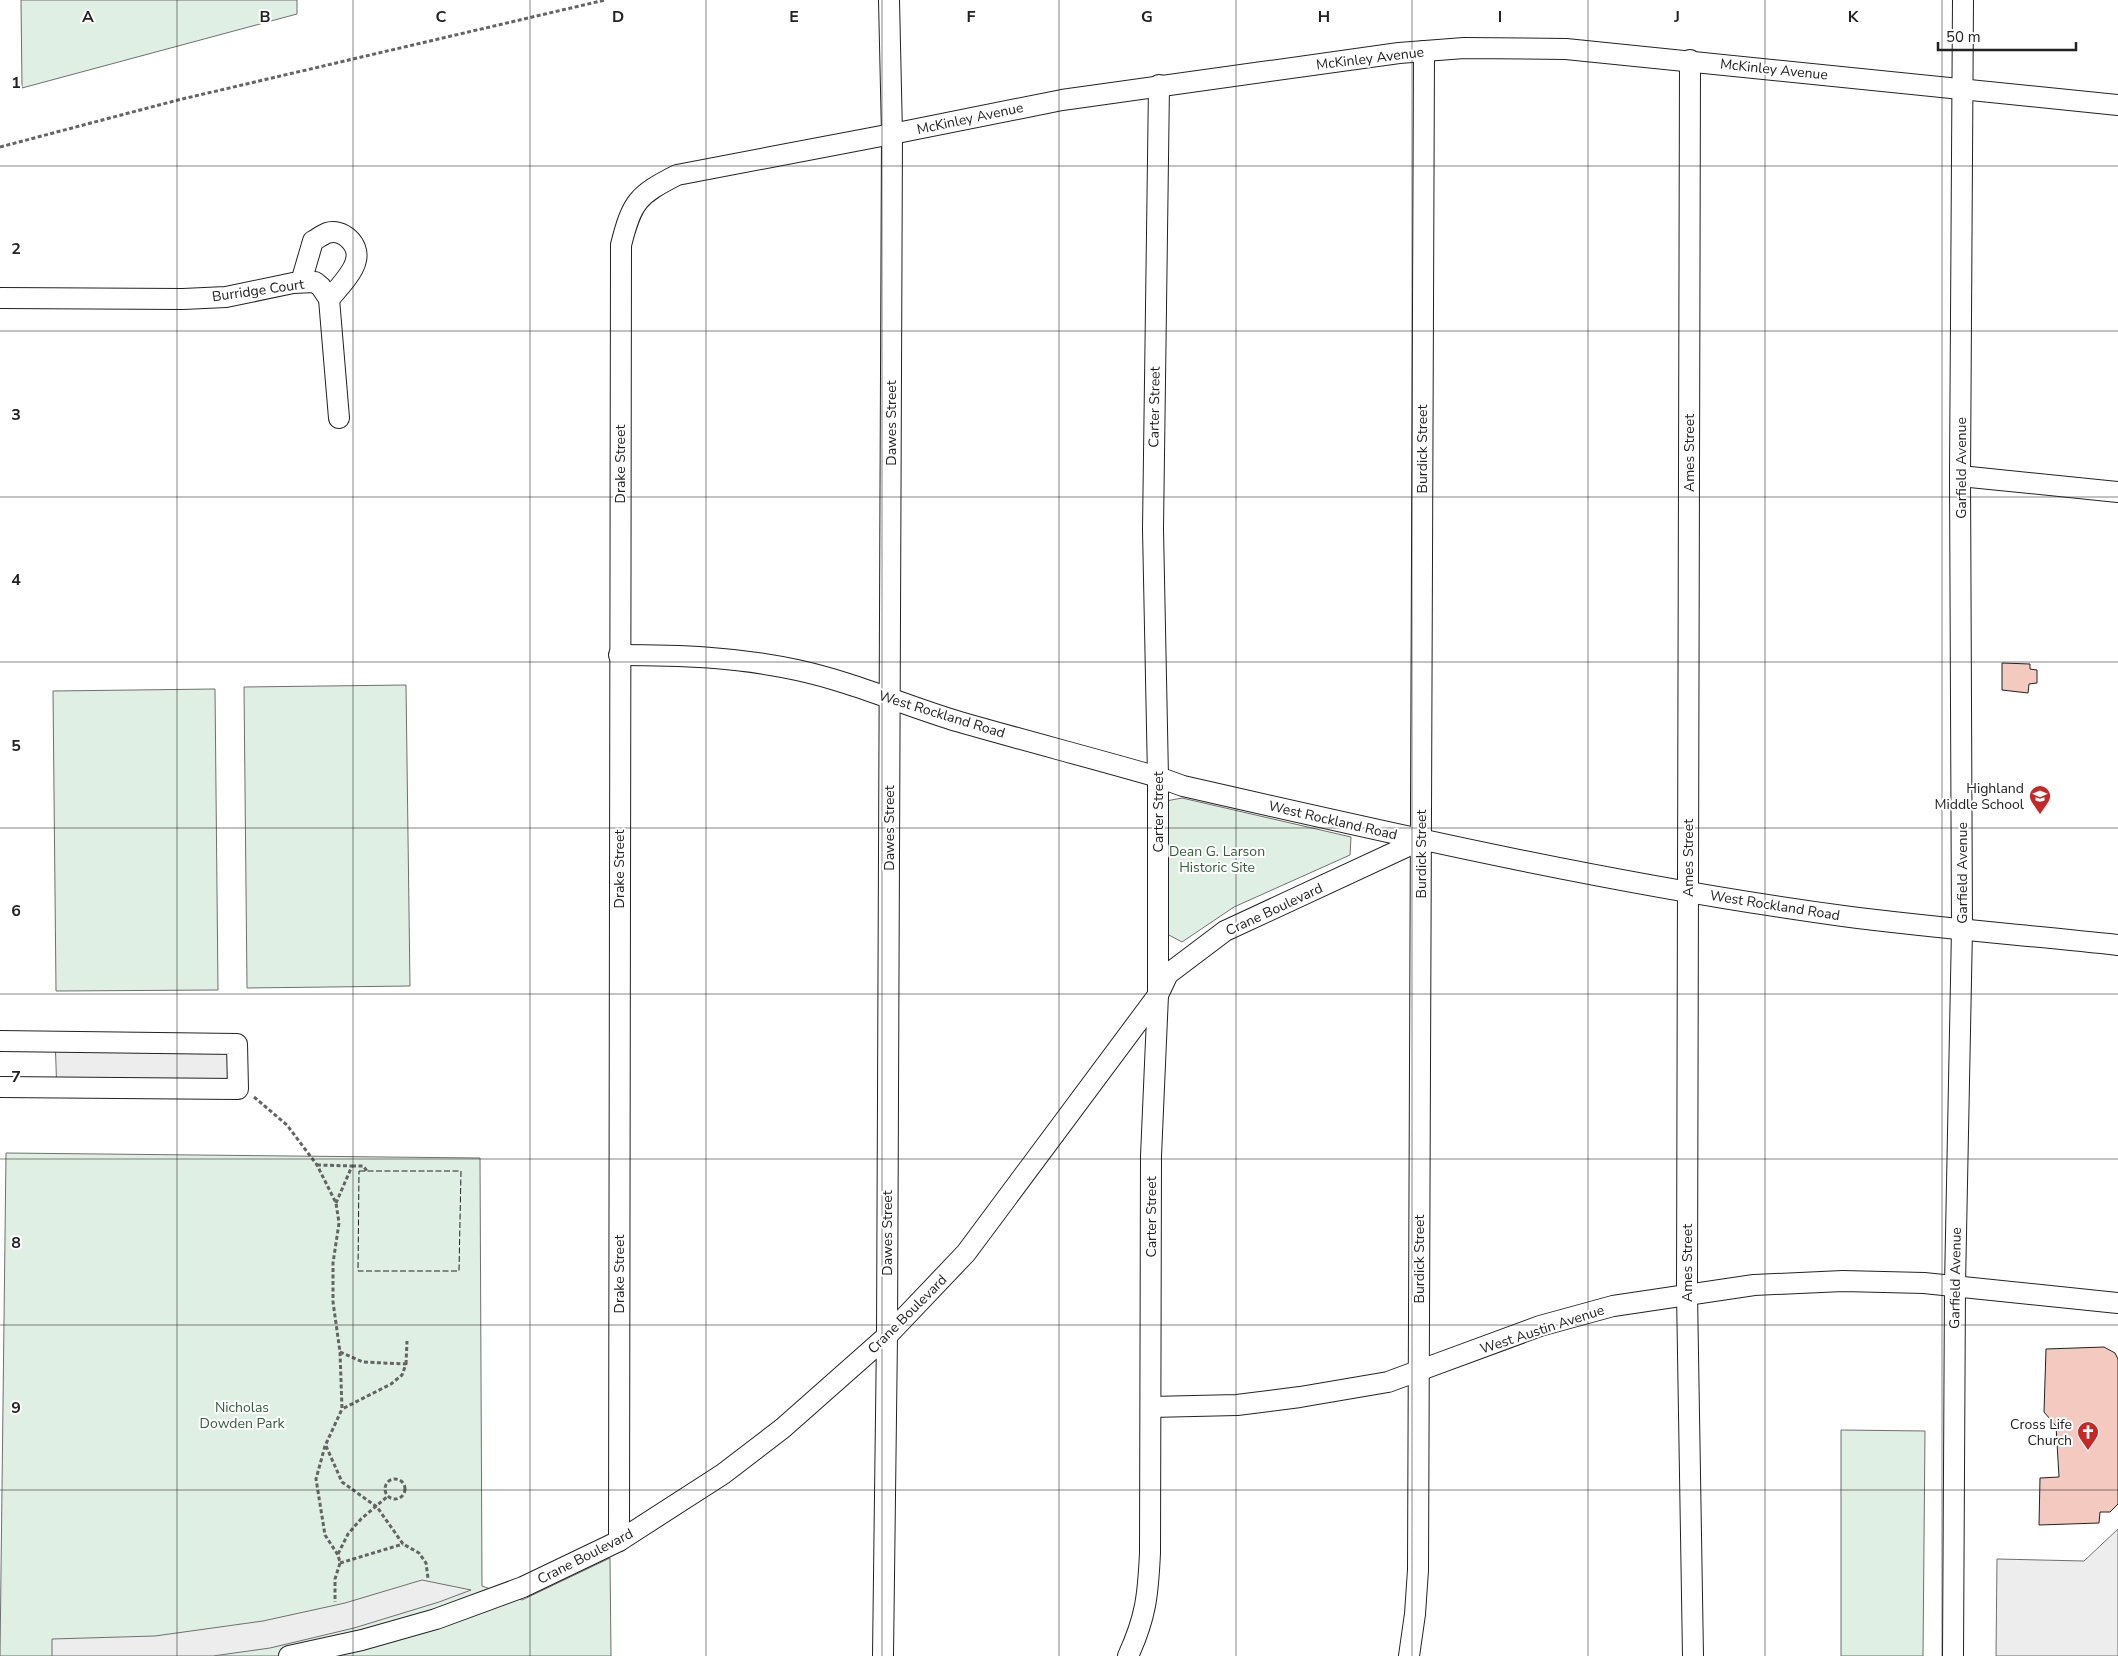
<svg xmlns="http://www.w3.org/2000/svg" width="2118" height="1656" viewBox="0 0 2118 1656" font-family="'Nunito Sans',sans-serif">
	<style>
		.green { fill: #e0efe3; stroke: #6f6f6f }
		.parking { fill: #ededed; stroke: #6f6f6f }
		.building { fill: #f3c9c0; stroke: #222 }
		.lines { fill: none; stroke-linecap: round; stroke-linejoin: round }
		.minor-casing { stroke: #222; stroke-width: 22 }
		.path { stroke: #646464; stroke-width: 3; stroke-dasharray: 4 2.5; stroke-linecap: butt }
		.minor { stroke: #fff; stroke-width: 20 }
		.fence { stroke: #222; stroke-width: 1; stroke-dasharray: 6 2.5; stroke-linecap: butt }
		.grid { fill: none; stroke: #222; stroke-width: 1; stroke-opacity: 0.55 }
		.labels { text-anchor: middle; stroke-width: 4; stroke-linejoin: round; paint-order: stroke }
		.street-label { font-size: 14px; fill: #222; stroke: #fff }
		.poi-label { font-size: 14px; fill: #222; stroke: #fff; text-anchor: end }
		.park-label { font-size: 14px; fill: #2f5e38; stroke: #fff }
		.grid-label { font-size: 16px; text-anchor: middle; font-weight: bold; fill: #222; stroke: #fff; stroke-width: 4; stroke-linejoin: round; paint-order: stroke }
	</style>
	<rect width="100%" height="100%" fill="#fff"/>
	<g class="green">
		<polygon points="21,0 297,0 297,14 22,88"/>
		<polygon points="406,685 410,986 247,988 244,687"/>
		<polygon points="215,689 218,990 56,991 53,691"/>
		<polygon points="1182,798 1351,837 1350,855 1234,907 1182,942 1167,934 1166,801"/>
		<polygon points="6,1153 480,1158 482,1586 522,1600 610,1558 611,1656 0,1656"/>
		<polygon points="1841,1430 1925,1431 1923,1656 1841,1656"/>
	</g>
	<g class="parking">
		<polygon points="55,1036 244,1036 244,1095 57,1095"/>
		<polygon points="2118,1529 2118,1656 1996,1656 1997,1559 2084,1561"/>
		<polygon points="422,1580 471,1590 439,1602 354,1628 270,1648 213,1656 52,1656 52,1639 155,1636 263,1621 345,1603"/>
	</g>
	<g class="building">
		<polygon points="2002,663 2030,664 2030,669 2037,670 2037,683 2029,684 2028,693 2002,690"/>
		<polygon points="2104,1347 2115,1353 2118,1359 2118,1504 2110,1512 2100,1512 2099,1523 2039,1525 2040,1478 2059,1477 2056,1426 2044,1412 2046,1349"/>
	</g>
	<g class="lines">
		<g class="minor-casing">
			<g id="minor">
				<polyline points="1690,60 1687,1293 1693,1656"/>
				<path d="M301,282L313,241C317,239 322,235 327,233C342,228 360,244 356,260C354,272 337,290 329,299"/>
				<polyline points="0,298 183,299 226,297 293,283 315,282 321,287 329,299 339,418"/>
				<polyline points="1960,476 2118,492"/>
				<path d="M619,655C679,655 738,657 797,670C853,682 906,706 960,722C1026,741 1092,758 1158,777L1183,786C1402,836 1621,886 1843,916C1934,928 2026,935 2118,945"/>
				<polyline points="0,1041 237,1044 238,1089 0,1087"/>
				<polyline points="1151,1407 1237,1405 1300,1397 1388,1382 1540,1326 1613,1306 1754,1285 1843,1281 1924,1283 2118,1303"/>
				<path d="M619,1541L621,245C632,201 638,195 677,175L892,134L1062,100L1399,53L1464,48L1566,49L2118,105"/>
				<polyline points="289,1656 362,1640 436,1619 523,1587 619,1541 723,1474 783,1428 887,1336 966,1253 1158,995 1168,974 1225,931 1421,840"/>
				<polyline points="883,1656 887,1336 892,134 889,0"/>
				<path d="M1128,1656C1146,1617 1148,1595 1150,1553L1151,1156L1158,995V777L1153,529L1159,85"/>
				<polyline points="1409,1656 1415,1614 1418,1570 1424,51"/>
				<polyline points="1953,1656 1955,1286 1962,929 1960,476 1963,0"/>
			</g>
		</g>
		<g class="path">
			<polyline points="0,147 178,100 605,0"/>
			<polyline points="254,1097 287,1125 317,1165 336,1203 339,1223 333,1263 333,1302 340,1352 342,1409 325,1446 316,1479 325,1535 338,1555 340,1563 335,1579 335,1602"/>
			<polyline points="317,1165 352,1166 336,1203"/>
			<polyline points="352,1166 363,1166 367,1171"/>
			<polyline points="340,1352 363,1362 406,1364 402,1375 391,1384 342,1409"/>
			<polyline points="406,1364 407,1341"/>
			<polyline points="326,1446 342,1482 377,1507 403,1544 419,1553 426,1563 428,1578"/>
			<circle cx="395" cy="1489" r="10"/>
			<polyline points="338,1554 348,1534 361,1519 388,1496"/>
			<polyline points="340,1563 403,1544"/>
		</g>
		<use href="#minor" class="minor"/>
		<polygon class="fence" points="359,1171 461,1171 459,1271 358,1271"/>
	</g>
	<path class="grid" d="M177,0V1656M353,0V1656M530,0V1656M706,0V1656M882,0V1656M1059,0V1656M1236,0V1656M1412,0V1656M1588,0V1656M1765,0V1656M1942,0V1656M0,166H2118M0,331H2118M0,497H2118M0,662H2118M0,828H2118M0,994H2118M0,1159H2118M0,1325H2118M0,1490H2118"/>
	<defs>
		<g id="school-pin" transform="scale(1.125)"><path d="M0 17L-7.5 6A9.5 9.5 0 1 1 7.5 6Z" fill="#c62828" stroke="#fff"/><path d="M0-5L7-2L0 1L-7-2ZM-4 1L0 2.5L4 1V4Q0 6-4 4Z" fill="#fff"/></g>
		<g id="church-pin" transform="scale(1.125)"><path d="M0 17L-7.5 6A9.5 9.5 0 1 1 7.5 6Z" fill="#c62828" stroke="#fff"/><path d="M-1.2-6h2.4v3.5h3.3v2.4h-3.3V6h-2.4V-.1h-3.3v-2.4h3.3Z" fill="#fff"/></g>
	</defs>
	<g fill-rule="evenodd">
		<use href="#school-pin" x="2040" y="796"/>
		<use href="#church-pin" x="2088" y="1432"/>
	</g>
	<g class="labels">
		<g class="street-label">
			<text transform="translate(1370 58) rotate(-7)" y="5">McKinley Avenue</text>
			<text transform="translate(1774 69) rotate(6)" y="5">McKinley Avenue</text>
			<text transform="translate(970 118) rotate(-12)" y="5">McKinley Avenue</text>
			<text transform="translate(258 290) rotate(-8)" y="5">Burridge Court</text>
			<text transform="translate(1154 407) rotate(-89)" y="5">Carter Street</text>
			<text transform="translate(891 423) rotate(-90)" y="5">Dawes Street</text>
			<text transform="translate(1422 449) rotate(-90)" y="5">Burdick Street</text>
			<text transform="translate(1689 453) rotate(-90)" y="5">Ames Street</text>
			<text transform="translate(620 464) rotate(-90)" y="5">Drake Street</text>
			<text transform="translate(1961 468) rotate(-90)" y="5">Garfield Avenue</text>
			<text transform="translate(942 714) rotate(17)" y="5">West Rockland Road</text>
			<text transform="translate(1158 812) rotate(-90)" y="5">Carter Street</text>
			<text transform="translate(1333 820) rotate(13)" y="5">West Rockland Road</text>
			<text transform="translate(889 828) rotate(-90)" y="5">Dawes Street</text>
			<text transform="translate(1421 854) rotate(-90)" y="5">Burdick Street</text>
			<text transform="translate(1688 858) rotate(-90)" y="5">Ames Street</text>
			<text transform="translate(619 869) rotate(-90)" y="5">Drake Street</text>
			<text transform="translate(1962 873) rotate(-90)" y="5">Garfield Avenue</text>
			<text transform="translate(1775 905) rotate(9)" y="5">West Rockland Road</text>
			<text transform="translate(1274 909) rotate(-25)" y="5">Crane Boulevard</text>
			<text transform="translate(1151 1217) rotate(-90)" y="5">Carter Street</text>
			<text transform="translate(887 1233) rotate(-90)" y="5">Dawes Street</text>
			<text transform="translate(1419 1259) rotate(-90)" y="5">Burdick Street</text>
			<text transform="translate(1687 1263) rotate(-90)" y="5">Ames Street</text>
			<text transform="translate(619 1274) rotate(-90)" y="5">Drake Street</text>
			<text transform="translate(1955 1278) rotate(-89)" y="5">Garfield Avenue</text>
			<text transform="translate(907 1314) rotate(-45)" y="5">Crane Boulevard</text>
			<text transform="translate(1542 1329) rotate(-18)" y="5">West Austin Avenue</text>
			<text transform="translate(585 1556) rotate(-27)" y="5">Crane Boulevard</text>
		</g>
		<g class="poi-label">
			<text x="2024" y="793">Highland<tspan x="2024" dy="16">Middle School</tspan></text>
			<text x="2072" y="1429">Cross Life<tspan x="2072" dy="16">Church</tspan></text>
		</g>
		<g class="park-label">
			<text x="1217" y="856">Dean G. Larson<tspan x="1217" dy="16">Historic Site</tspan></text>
			<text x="242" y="1412">Nicholas<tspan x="242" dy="16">Dowden Park</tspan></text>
		</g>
	</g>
	<g class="grid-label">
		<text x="88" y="22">A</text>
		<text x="265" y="22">B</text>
		<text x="441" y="22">C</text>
		<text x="618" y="22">D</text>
		<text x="794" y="22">E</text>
		<text x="971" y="22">F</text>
		<text x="1147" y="22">G</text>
		<text x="1324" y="22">H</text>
		<text x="1500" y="22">I</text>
		<text x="1677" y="22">J</text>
		<text x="1853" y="22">K</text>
		<text x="16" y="88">1</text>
		<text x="16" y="254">2</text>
		<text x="16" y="420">3</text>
		<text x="16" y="585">4</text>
		<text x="16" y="751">5</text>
		<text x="16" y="916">6</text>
		<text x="16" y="1082">7</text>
		<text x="16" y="1248">8</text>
		<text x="16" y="1413">9</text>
	</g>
	<path d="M1938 42v8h138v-8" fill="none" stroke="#222222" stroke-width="2.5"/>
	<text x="1946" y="42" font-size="15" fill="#222222" stroke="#ffffff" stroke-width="4" paint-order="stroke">50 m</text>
</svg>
